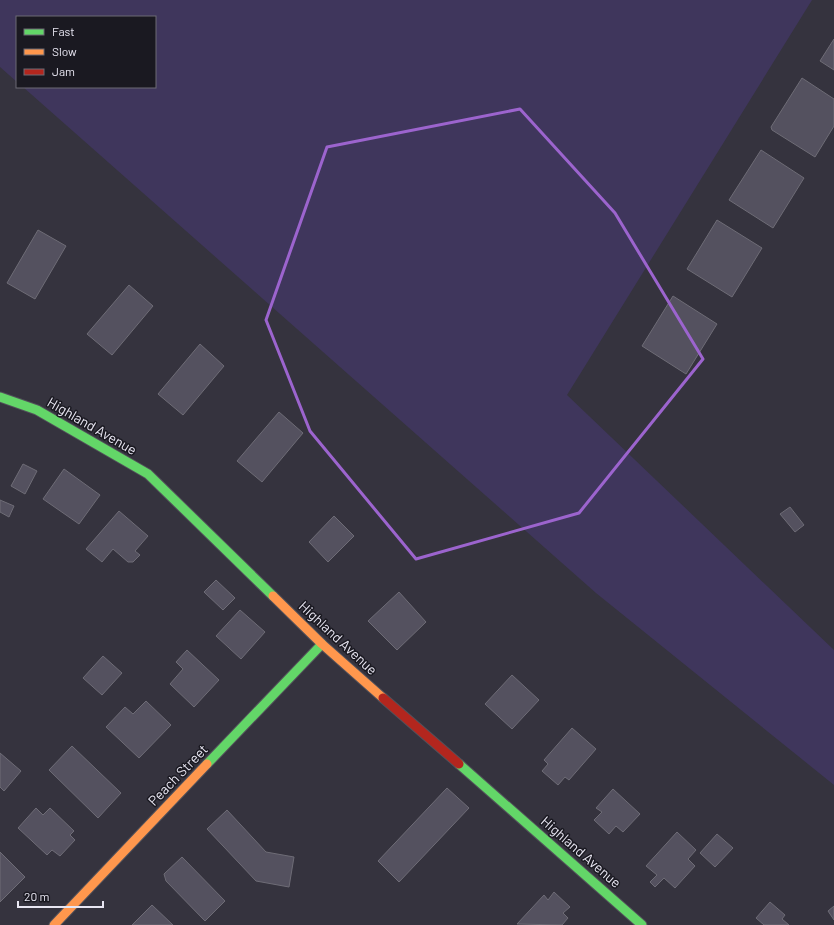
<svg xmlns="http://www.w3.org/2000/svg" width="834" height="925" viewBox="0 0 834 925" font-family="Barlow,sans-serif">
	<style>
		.green { fill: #3f365c }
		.building { fill: #54515f; stroke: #6e6c76 }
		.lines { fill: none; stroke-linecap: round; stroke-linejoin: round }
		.fast-casing { stroke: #52515a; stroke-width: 11 }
		.slow-casing { stroke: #52515a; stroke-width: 11 }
		.jam-casing { stroke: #52515a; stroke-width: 11 }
		.fast { stroke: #63d668; stroke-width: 9 }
		.slow { stroke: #ff974d; stroke-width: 9 }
		.jam { stroke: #b3261e; stroke-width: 9 }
		.marked { fill: none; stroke: #9c64ce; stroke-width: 3; stroke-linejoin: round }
		.labels { text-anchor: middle; stroke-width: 3; stroke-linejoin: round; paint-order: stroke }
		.street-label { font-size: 14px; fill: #e8e6f2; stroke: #1a1921 }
	</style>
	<rect width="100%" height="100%" fill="#35333e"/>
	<polygon class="green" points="0,0 812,0 567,395 834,650 834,785 596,593 23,87 155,87 155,17 17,17 17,82 0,67"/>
	<g class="building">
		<polygon points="834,39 834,70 820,61"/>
		<polygon points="802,78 834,99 834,126 815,157 772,130 771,127"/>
		<polygon points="761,150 804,178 773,228 729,200"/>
		<polygon points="717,220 762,248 732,297 687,269"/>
		<polygon points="38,230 66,246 35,299 7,283"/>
		<polygon points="129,285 153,306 112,355 87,334"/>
		<polygon points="673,296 717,324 686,374 642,346"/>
		<polygon points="200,344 224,366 183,415 158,394"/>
		<polygon points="279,412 303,433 262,482 237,461"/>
		<polygon points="23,464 37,471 25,494 11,486"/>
		<polygon points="64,469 100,495 79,524 43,499"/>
		<polygon points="0,500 14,506 9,517 0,512"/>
		<polygon points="790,507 804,525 795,532 780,514"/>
		<polygon points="119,511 148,536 135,551 140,555 133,562 128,562 113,549 102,562 86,549"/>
		<polygon points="334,516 354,536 328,562 309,542"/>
		<polygon points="216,580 235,598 223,610 204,592"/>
		<polygon points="399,592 426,622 397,650 368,621"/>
		<polygon points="240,610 265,632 241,659 216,636"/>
		<polygon points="187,650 219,680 194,707 170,684 183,669 176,662"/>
		<polygon points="103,656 122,673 102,695 83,678"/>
		<polygon points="512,675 539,700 512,729 485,704"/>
		<polygon points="146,701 171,725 139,758 106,727 125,707 133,714"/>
		<polygon points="572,728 596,749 569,780 565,777 558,785 542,771 548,764 544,760"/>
		<polygon points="72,746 121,793 98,818 49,770"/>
		<polygon points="0,753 21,771 4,791 0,787"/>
		<polygon points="447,788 469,808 399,882 378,861"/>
		<polygon points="613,789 640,814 623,832 616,826 609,834 594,820 602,812 596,808"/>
		<polygon points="36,808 43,815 50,808 74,831 70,835 75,840 60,856 52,850 47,855 18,828"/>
		<polygon points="227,810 266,852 294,857 289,887 256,881 207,829"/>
		<polygon points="677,832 696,850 688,859 695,866 675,888 664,878 655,887 650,882 657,875 646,866"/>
		<polygon points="717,834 733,848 715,867 700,853"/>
		<polygon points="0,852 25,877 0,902"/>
		<polygon points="182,857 225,901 205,921 166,881 164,874"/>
		<polygon points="554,892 570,907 563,913 568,918 562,925 517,924 544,895 548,900"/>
		<polygon points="770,902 785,915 782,919 789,925 764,925 756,918"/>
		<polygon points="152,905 173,925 132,925"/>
		<polygon points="834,906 834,920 828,911"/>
	</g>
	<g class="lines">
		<g class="fast-casing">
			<g id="fast">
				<polyline points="0,397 37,410 148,474 273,596"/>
				<polyline points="207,764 322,644"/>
				<polyline points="459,764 642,925"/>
			</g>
		</g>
		<g class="slow-casing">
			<g id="slow">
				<polyline points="273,596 322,644 383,698"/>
				<polyline points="54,925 207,764"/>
			</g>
		</g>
		<g class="jam-casing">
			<polyline id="jam" points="383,698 459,764"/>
		</g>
		<use href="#fast" class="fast"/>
		<use href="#slow" class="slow"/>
		<use href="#jam" class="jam"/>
	</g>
	<path class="marked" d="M520,109L615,213L703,359L579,513L416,559L310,431L266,320L327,147Z"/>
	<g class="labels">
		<g class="street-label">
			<text transform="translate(92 426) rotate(30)" y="5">Highland Avenue</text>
			<text transform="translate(338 638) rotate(43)" y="5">Highland Avenue</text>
			<text transform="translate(178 775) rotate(-46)" y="5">Peach Street</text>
			<text transform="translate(581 852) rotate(41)" y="5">Highland Avenue</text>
		</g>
	</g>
	<rect x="16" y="16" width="140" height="72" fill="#1a1921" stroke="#6c6b75"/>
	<rect x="24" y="29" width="20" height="6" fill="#63d668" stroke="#6c6b75"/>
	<text x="52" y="36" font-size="12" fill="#e8e6f2">Fast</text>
	<rect x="24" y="49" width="20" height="6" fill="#ff974d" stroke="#6c6b75"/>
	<text x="52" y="56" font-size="12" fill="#e8e6f2">Slow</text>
	<rect x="24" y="69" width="20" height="6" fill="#b3261e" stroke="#6c6b75"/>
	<text x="52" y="76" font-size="12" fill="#e8e6f2">Jam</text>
	<path d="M18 901v6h85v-6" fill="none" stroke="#e8e6f2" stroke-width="2"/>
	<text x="24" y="901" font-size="12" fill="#e8e6f2" stroke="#1a1921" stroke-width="3" paint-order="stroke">20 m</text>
</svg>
